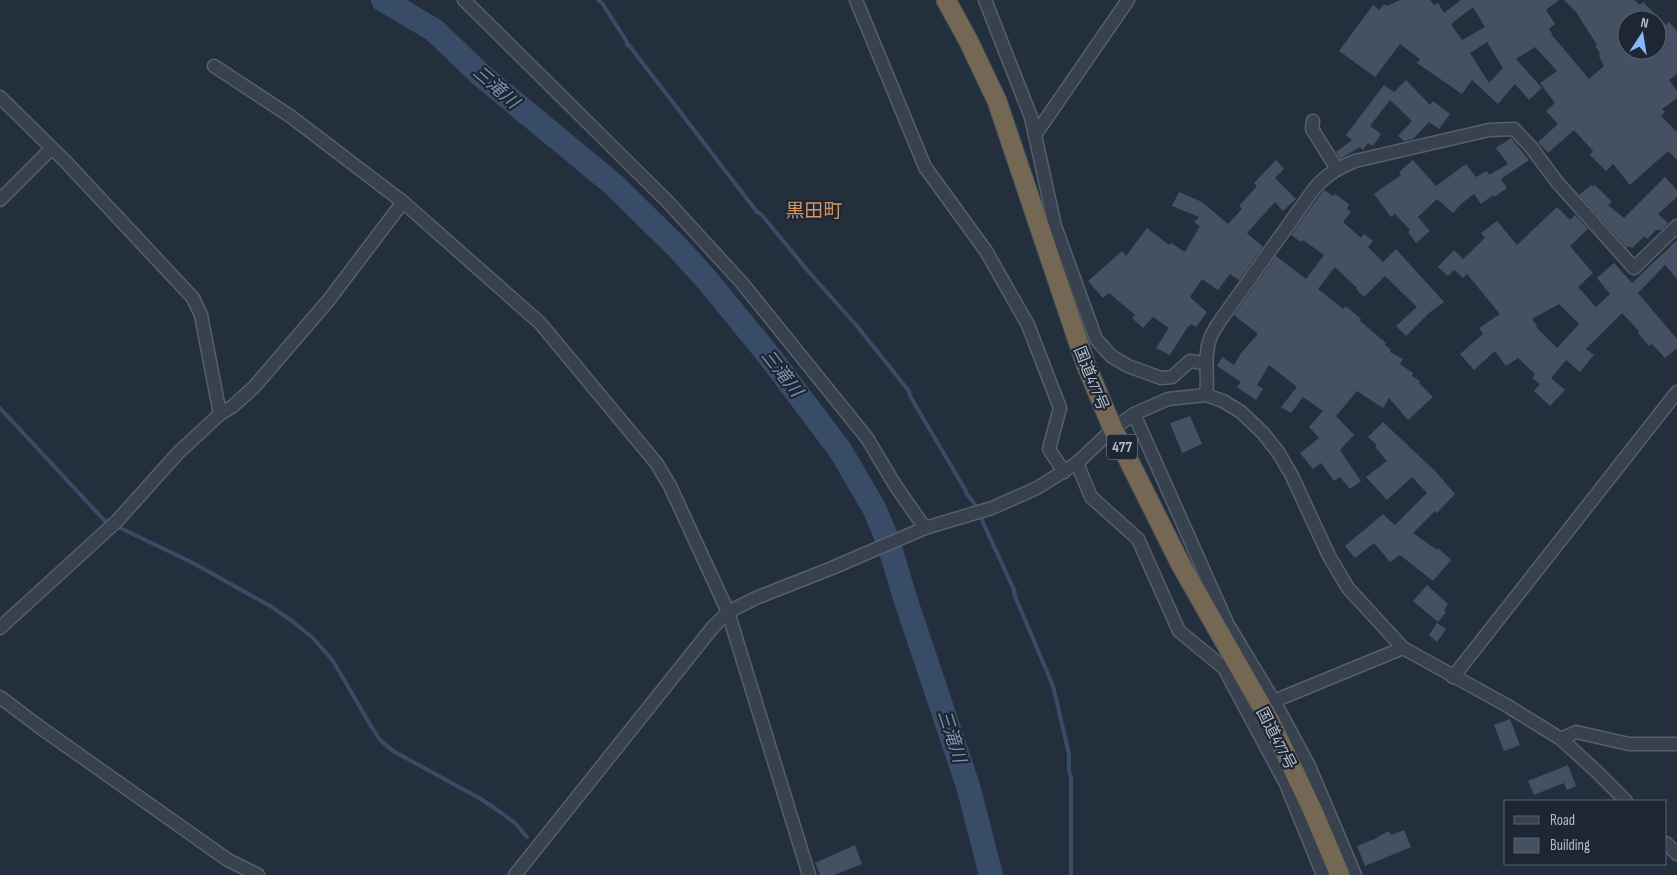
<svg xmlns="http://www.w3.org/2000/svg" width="1677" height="875" viewBox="0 0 1677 875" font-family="'Sofia Sans Condensed','Noto Sans JP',sans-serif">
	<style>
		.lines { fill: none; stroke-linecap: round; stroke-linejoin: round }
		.stream { stroke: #394c67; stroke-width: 4 }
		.river { stroke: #394c67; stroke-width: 24 }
		.building { fill: #455162; fill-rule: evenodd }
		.minor-casing { stroke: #565f6c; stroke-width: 15 }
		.highway-casing { stroke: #434c59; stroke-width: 21 }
		.minor { stroke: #38414e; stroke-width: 12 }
		.highway { stroke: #746855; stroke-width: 19 }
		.labels { text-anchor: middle; stroke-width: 4.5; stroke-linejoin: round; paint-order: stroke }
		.shield { fill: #1d2633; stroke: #878f9c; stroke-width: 1 }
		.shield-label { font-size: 15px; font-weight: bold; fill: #b4bcc9 }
		.street-label { font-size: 16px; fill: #b4bcc9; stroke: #1d2633 }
		.water-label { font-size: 18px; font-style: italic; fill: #7c92b1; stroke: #1d2633 }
		.quarter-label { font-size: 19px; fill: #d59563; stroke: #1d2633 }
	</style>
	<rect width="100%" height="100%" fill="#242f3e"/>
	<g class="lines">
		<g class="stream">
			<polyline points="598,0 602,3 627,42 627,45 628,44 757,212 761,214 808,271 857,326 909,391 910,396 966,491 966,493 974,503 1015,592 1014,594 1053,686 1069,754 1069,771 1071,777 1071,875"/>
			<polyline points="0,408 104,520 193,563 272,607 292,621 313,638 333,661 371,726 380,740 393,751 481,799 503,814 515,823 527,837"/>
		</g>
		<polyline class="river" points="383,0 434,30 481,75 614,185 679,249 707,280 770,357 840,450 874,508 888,541 905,598 968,786 991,875"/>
	</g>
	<g class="building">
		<path d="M1400,0H1430L1434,5L1438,3L1444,13L1461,0H1559L1546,10L1555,24L1549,29L1552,33L1551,34L1589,79L1604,66L1599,56L1600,54L1595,45H1597L1576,12L1564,0H1634L1640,5L1643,2L1666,25L1669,22L1677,31V74L1669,80L1677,91V98L1662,109L1665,112L1661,116L1677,132V160L1668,151L1630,185L1613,164L1606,171L1590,155L1593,151L1574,130L1548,153L1538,142L1558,124L1546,111L1555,103L1540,83L1557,71L1535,47L1516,59L1542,88L1529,100L1515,84L1498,104L1472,80L1462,94L1417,63L1420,59L1400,44L1375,77L1339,51L1373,5L1379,10L1384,4L1387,6ZM1473,7L1485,27L1462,40L1451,24ZM1627,20H1657V50H1627ZM1487,42L1503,68L1489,83L1470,53Z"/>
		<polygon points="1406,80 1430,105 1433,101 1450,114 1439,129 1429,122 1413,139 1404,141 1398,136 1412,121 1390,100 1370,126 1381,134 1373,146 1368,143 1363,150 1360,147 1340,159 1336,152 1352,140 1346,135 1384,85 1394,92"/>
		<polygon points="1511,138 1529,160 1501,179 1507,188 1494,197 1493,195 1481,204 1474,194 1462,203 1453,213 1437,199 1418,217 1430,231 1416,243 1408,232 1410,230 1395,214 1391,217 1374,194 1401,175 1399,172 1413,160 1436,186 1466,164 1476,177 1487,171 1489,175 1508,164 1496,148"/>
		<polygon points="1276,160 1284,169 1275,178 1296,199 1283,211 1275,202 1247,233 1263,247 1239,280 1230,274 1218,290 1202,279 1190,297 1207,312 1196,327 1191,324 1187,328 1170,355 1156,348 1169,328 1153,317 1143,328 1132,318 1135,315 1109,293 1103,298 1088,281 1122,251 1126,256 1147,228 1169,245 1171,243 1185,252 1200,226 1194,222 1199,217 1172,206 1179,192 1202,202 1228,224 1242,209 1239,206 1257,186 1254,183"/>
		<polygon points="1665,177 1677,190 1677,197 1658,214 1668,223 1662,230 1656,230 1647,239 1645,236 1632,248 1629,246 1627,248 1579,195 1591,185 1593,187 1595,185 1612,202 1608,205 1624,218"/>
		<polygon points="1324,190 1333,196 1335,194 1349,204 1347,209 1351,212 1343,222 1361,238 1364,234 1373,241 1368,247 1383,262 1396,249 1444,302 1429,313 1406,336 1396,326 1417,307 1385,276 1364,297 1356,289 1357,288 1335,267 1318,289 1343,309 1346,306 1361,319 1360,321 1386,343 1385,345 1391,350 1390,352 1403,359 1400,364 1413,373 1412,376 1420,381 1419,383 1433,397 1408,420 1389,398 1383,408 1357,391 1336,416 1354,435 1340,450 1361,481 1350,489 1340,477 1334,481 1321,463 1313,469 1300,453 1319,438 1309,427 1323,411 1303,397 1291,413 1281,407 1297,387 1269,365 1257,385 1263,389 1256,400 1237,387 1241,382 1217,366 1222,357 1234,365 1241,353 1258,334 1234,315 1276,256 1306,279 1324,255 1303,240 1301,242 1291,235"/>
		<path d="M1557,207L1570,220L1575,215L1588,229L1570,246L1593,273L1578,287L1596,307L1610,294L1597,278L1614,263L1632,283L1677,240V279L1665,265L1638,293L1677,339V348L1665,358L1652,344L1649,346L1638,333L1639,331L1622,313L1586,349L1594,355L1580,372L1566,360L1551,378L1565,390L1550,406L1534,391L1540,384L1532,378L1535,374L1518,358L1506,366L1495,351L1474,370L1460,354L1483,334L1479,328L1500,314L1467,274L1463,278L1454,270L1448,276L1438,267L1454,250L1463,259L1485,238L1481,233L1497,221L1517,245ZM1559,304L1579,324L1557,348L1536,327L1537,326L1532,319Z"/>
		<polygon points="1190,416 1202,444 1182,453 1170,423"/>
		<polygon points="1383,422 1435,471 1455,494 1437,513 1435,511 1413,533 1437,550 1438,548 1451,560 1433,581 1400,555 1390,562 1374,543 1355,558 1345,546 1383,514 1391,522 1392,522 1395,525 1427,493 1412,477 1387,500 1366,477 1387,461 1375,447 1377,445 1368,437"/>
		<polygon points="1427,585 1448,604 1444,611 1446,612 1438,622 1413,601"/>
		<polygon points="1437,623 1446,629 1437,642 1429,635"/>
		<polygon points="1510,719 1520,745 1504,751 1494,725"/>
		<polygon points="1568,765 1576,786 1567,790 1564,783 1534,795 1528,781"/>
		<polygon points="1404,830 1411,847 1365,866 1357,846 1377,838 1377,837 1389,831 1391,835"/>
		<polygon points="855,845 862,864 834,875 820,875 815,863"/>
	</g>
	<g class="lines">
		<g class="minor-casing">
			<g id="minor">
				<polyline points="464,0 667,201 742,283 867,438 895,485 925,528"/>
				<polyline points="856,0 925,167 986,251 1028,325 1060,408 1049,449 1064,472"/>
				<polyline points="985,0 1031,117 1055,226 1096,339 1111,356 1128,366 1161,378 1172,377 1190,361 1206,363"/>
				<polyline points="214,66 290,116 403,202 540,323 657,464 670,486 728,612 809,875"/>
				<polyline points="0,97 66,162 193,298 201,315 220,414"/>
				<polyline points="1313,121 1312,129 1337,169"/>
				<polyline points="1035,135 1128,0"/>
				<polyline points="0,200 51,149"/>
				<path d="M1206,395C1209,377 1203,357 1210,339C1212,332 1218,324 1222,318L1314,189C1326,175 1338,168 1355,161L1489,130L1514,129L1531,147L1557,182L1634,268L1677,226"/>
				<polyline points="1134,414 1228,625 1274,701 1309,766 1355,875"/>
				<polyline points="1077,463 1091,497 1138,539 1179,631 1224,668 1286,784 1323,875"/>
				<polyline points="0,628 117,521 178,453 220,414 233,406 254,387 328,301 403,202"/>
				<polyline points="1453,677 1677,392"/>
				<polyline points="0,697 41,728 228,860 258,875"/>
				<polyline points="1274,701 1403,648"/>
				<polyline points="1561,739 1576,732 1629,744 1677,744"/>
				<polyline points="1666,843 1677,854"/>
				<polyline points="515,875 713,627 728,612 756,598 832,568 925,528 992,508 1037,488 1077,463 1113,429 1134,414 1168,399 1206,395 1223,401 1241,412 1263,433 1278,452 1291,474 1329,556 1348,588 1403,648 1506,705 1561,739 1596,771 1626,801"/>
			</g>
		</g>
		<g class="highway-casing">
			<polyline id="highway" points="946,0 968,40 997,101 1086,365 1113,429 1181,565 1271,723 1312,809 1340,875"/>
		</g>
		<use href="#minor" class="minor"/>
		<use href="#highway" class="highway"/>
	</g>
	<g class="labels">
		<rect class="shield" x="1107" y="434.5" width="30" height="25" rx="4"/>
		<g class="shield-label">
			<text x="1122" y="452">477</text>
		</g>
		<g class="street-label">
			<text transform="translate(1092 378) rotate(68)" y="6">国道477号</text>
			<text transform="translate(1277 738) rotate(63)" y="6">国道477号</text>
		</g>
		<g class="water-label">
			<text transform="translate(496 87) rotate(41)" y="6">三滝川</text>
			<text transform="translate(782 373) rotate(52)" y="6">三滝川</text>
			<text transform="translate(952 736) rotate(72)" y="6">三滝川</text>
		</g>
		<g class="quarter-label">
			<text x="814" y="217">黒田町</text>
		</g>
	</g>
	<rect x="1504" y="800" width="162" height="65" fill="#1d2633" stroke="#59626f"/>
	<rect x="1514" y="816" width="25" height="8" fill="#38414e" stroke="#59626f"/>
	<text x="1550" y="825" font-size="15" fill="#b4bcc9">Road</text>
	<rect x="1514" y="838" width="25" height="15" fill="#455162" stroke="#59626f"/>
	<text x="1550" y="850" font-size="15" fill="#b4bcc9">Building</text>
	<g transform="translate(1642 35) rotate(12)"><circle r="24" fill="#1d2633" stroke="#59626f"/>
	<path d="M0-4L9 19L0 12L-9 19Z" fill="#8ab4f8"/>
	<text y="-8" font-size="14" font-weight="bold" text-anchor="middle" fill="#b4bcc9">N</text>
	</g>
</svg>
